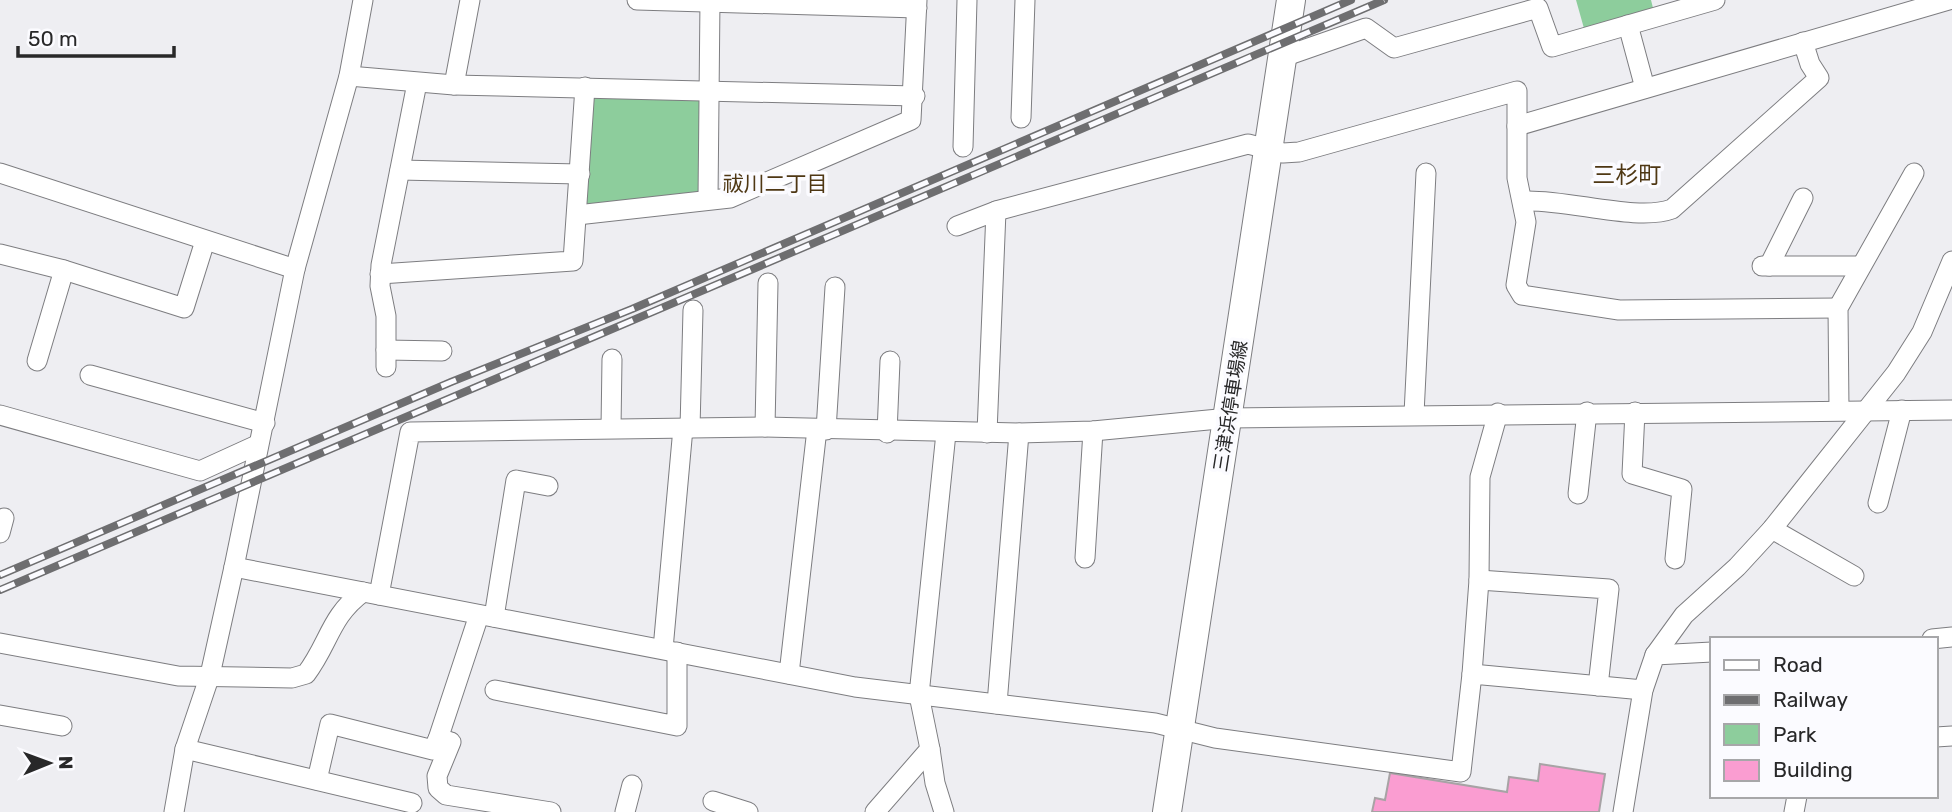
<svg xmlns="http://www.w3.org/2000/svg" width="1952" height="812" viewBox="0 0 1952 812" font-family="Rubik,'Noto Sans JP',sans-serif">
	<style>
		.green { fill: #8dcd9c }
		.building { fill: #fa9dd1; stroke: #a7a3a5; stroke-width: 2 }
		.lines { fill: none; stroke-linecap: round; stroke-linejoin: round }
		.street-casing { stroke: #7d7d80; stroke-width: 21 }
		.secondary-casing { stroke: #7d7d80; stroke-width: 30 }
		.street { stroke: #fff; stroke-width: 19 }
		.secondary { stroke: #fff; stroke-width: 28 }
		.rail-casing { stroke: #6e6e70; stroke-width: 8 }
		.rail { stroke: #fbfbff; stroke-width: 5; stroke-dasharray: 16; stroke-linecap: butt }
		.labels { text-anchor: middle; stroke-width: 7; stroke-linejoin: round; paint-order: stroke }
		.street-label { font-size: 19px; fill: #282829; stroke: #fbfbff }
		.neighbourhood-label { font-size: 21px; fill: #4e3713; stroke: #fbfbff }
		.quarter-label { font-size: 23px; fill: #4e3713; stroke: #fbfbff }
	</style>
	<rect width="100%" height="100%" fill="#eeeef2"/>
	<g class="green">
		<polygon points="1576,0 1651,0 1654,12 1585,32"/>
		<polygon points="591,92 705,96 704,194 584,208"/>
	</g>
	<polygon class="building" points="1540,764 1605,774 1599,812 1372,812 1375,798 1385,800 1390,773 1507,792 1509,777 1538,781"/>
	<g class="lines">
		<g class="street-casing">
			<g id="street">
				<polyline points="637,0 917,8"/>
				<polyline points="1628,25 1645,88"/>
				<polyline points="1283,57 1366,28 1394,48 1538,8 1552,47 1715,0"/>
				<polyline points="349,76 454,85 915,96"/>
				<polyline points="454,85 470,0"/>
				<polyline points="1021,118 1025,0"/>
				<polyline points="1517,126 1949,0"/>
				<polyline points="963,147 967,0"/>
				<polyline points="400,170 580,174"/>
				<polyline points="0,173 295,269"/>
				<polyline points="708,199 710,0"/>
				<path d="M1524,201C1568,199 1637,222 1672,209L1819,78L1810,64L1803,42"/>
				<polyline points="577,215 730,198 911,120 917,0"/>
				<polyline points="957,226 996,211 1248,144 1283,153 1299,152 1517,91 1517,178 1526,222 1516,285 1522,295 1619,310 1838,308"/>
				<polyline points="0,254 64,270 184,308 205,241"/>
				<polyline points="1762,266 1861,266"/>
				<polyline points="1769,266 1803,198"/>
				<polyline points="380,274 573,261 585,87"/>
				<polyline points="386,350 442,351"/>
				<polyline points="37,361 64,270"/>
				<polyline points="386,367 386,316 380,286 381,265 417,83"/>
				<polyline points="90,375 265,423"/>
				<polyline points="1839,410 1838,308 1914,173"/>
				<polyline points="1635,412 1632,474 1682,489 1675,559"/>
				<polyline points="1414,414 1426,173"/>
				<polyline points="0,415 200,471 257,445"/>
				<polyline points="765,427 768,283"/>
				<polyline points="611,428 612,359"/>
				<polyline points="690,428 693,310"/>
				<polyline points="826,430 835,287"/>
				<polyline points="887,433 890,361"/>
				<polyline points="987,433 996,211"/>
				<polyline points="1578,494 1587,412"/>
				<polyline points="1878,503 1902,410"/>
				<polyline points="1772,529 1854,576"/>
				<polyline points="0,533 4,518"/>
				<polyline points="1085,558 1093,431"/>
				<polyline points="234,567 855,687 1155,723 1215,738 1461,772 1472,674 1643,690"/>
				<polyline points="1479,580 1609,589 1598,686"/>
				<polyline points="379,595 410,432 765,427 1019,433 1093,431 1229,418 1952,410"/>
				<polyline points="494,617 516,480 548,486"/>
				<polyline points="1932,639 1952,637"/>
				<path d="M0,643L178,676L292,678L306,674C329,644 330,616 363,592"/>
				<polyline points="663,649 683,428"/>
				<polyline points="1655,655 1684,615 1737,567 1772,529 1896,373 1922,332 1952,261"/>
				<polyline points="789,674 817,429"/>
				<polyline points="1472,674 1479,580 1480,477 1498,413"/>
				<polyline points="495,690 677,726 677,652"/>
				<polyline points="997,704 1019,433"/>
				<polyline points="0,715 62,726"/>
				<polyline points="1936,737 1952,736"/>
				<polyline points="448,741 438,739 479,615"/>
				<polyline points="451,742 437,776 438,788 446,795 551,812"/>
				<polyline points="185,749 412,803"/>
				<polyline points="930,749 935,783 944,812"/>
				<polyline points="317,780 330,724 433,750 438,739"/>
				<polyline points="713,801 748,812"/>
				<polyline points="174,812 185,749 210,675 234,567 295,269 349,76 363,0"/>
				<polyline points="625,812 632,785"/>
				<polyline points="875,812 930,749 919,695 946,433"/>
				<polyline points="1623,812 1643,690 1655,655 1712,652"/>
				<polyline points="1794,812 1797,796"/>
			</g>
		</g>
		<g class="secondary-casing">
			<polyline id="secondary" points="1167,812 1291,0"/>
		</g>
		<use href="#street" class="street"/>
		<use href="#secondary" class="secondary"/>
		<g class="rail-casing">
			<g id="rail">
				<polyline points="0,575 451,382 632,309 1351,0"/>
				<polyline points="0,590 1384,0"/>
			</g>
		</g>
		<use href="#rail" class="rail"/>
	</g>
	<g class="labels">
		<g class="street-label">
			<text transform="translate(1230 406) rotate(-81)" y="7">三津浜停車場線</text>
		</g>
		<g class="neighbourhood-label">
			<text x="775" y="191">祓川二丁目</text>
		</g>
		<g class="quarter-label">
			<text x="1627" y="183">三杉町</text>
		</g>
	</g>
	<rect x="1710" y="637" width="228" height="161" fill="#fbfbff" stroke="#a7a7a9" stroke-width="2"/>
	<rect x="1724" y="660" width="35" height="10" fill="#ffffff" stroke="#a7a7a9" stroke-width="2"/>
	<text x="1773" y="672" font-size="21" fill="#282829">Road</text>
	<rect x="1724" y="695" width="35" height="10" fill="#6e6e70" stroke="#a7a7a9" stroke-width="2"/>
	<text x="1773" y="707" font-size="21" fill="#282829">Railway</text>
	<rect x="1724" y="724" width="35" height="21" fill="#8dcd9c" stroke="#a7a7a9" stroke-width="2"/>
	<text x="1773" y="742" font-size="21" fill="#282829">Park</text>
	<rect x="1724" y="760" width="35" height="21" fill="#fa9dd1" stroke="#a7a7a9" stroke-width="2"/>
	<text x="1773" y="777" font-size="21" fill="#282829">Building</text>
	<g transform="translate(49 763) rotate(89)" stroke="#fbfbff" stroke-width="5" paint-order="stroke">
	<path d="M0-5L12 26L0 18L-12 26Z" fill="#282829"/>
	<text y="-10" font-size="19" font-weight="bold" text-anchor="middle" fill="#282829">N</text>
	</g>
	<path d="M18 46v10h156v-10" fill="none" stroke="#282829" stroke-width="3.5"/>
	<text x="28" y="46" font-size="21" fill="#282829" stroke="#fbfbff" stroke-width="5" paint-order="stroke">50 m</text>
</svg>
